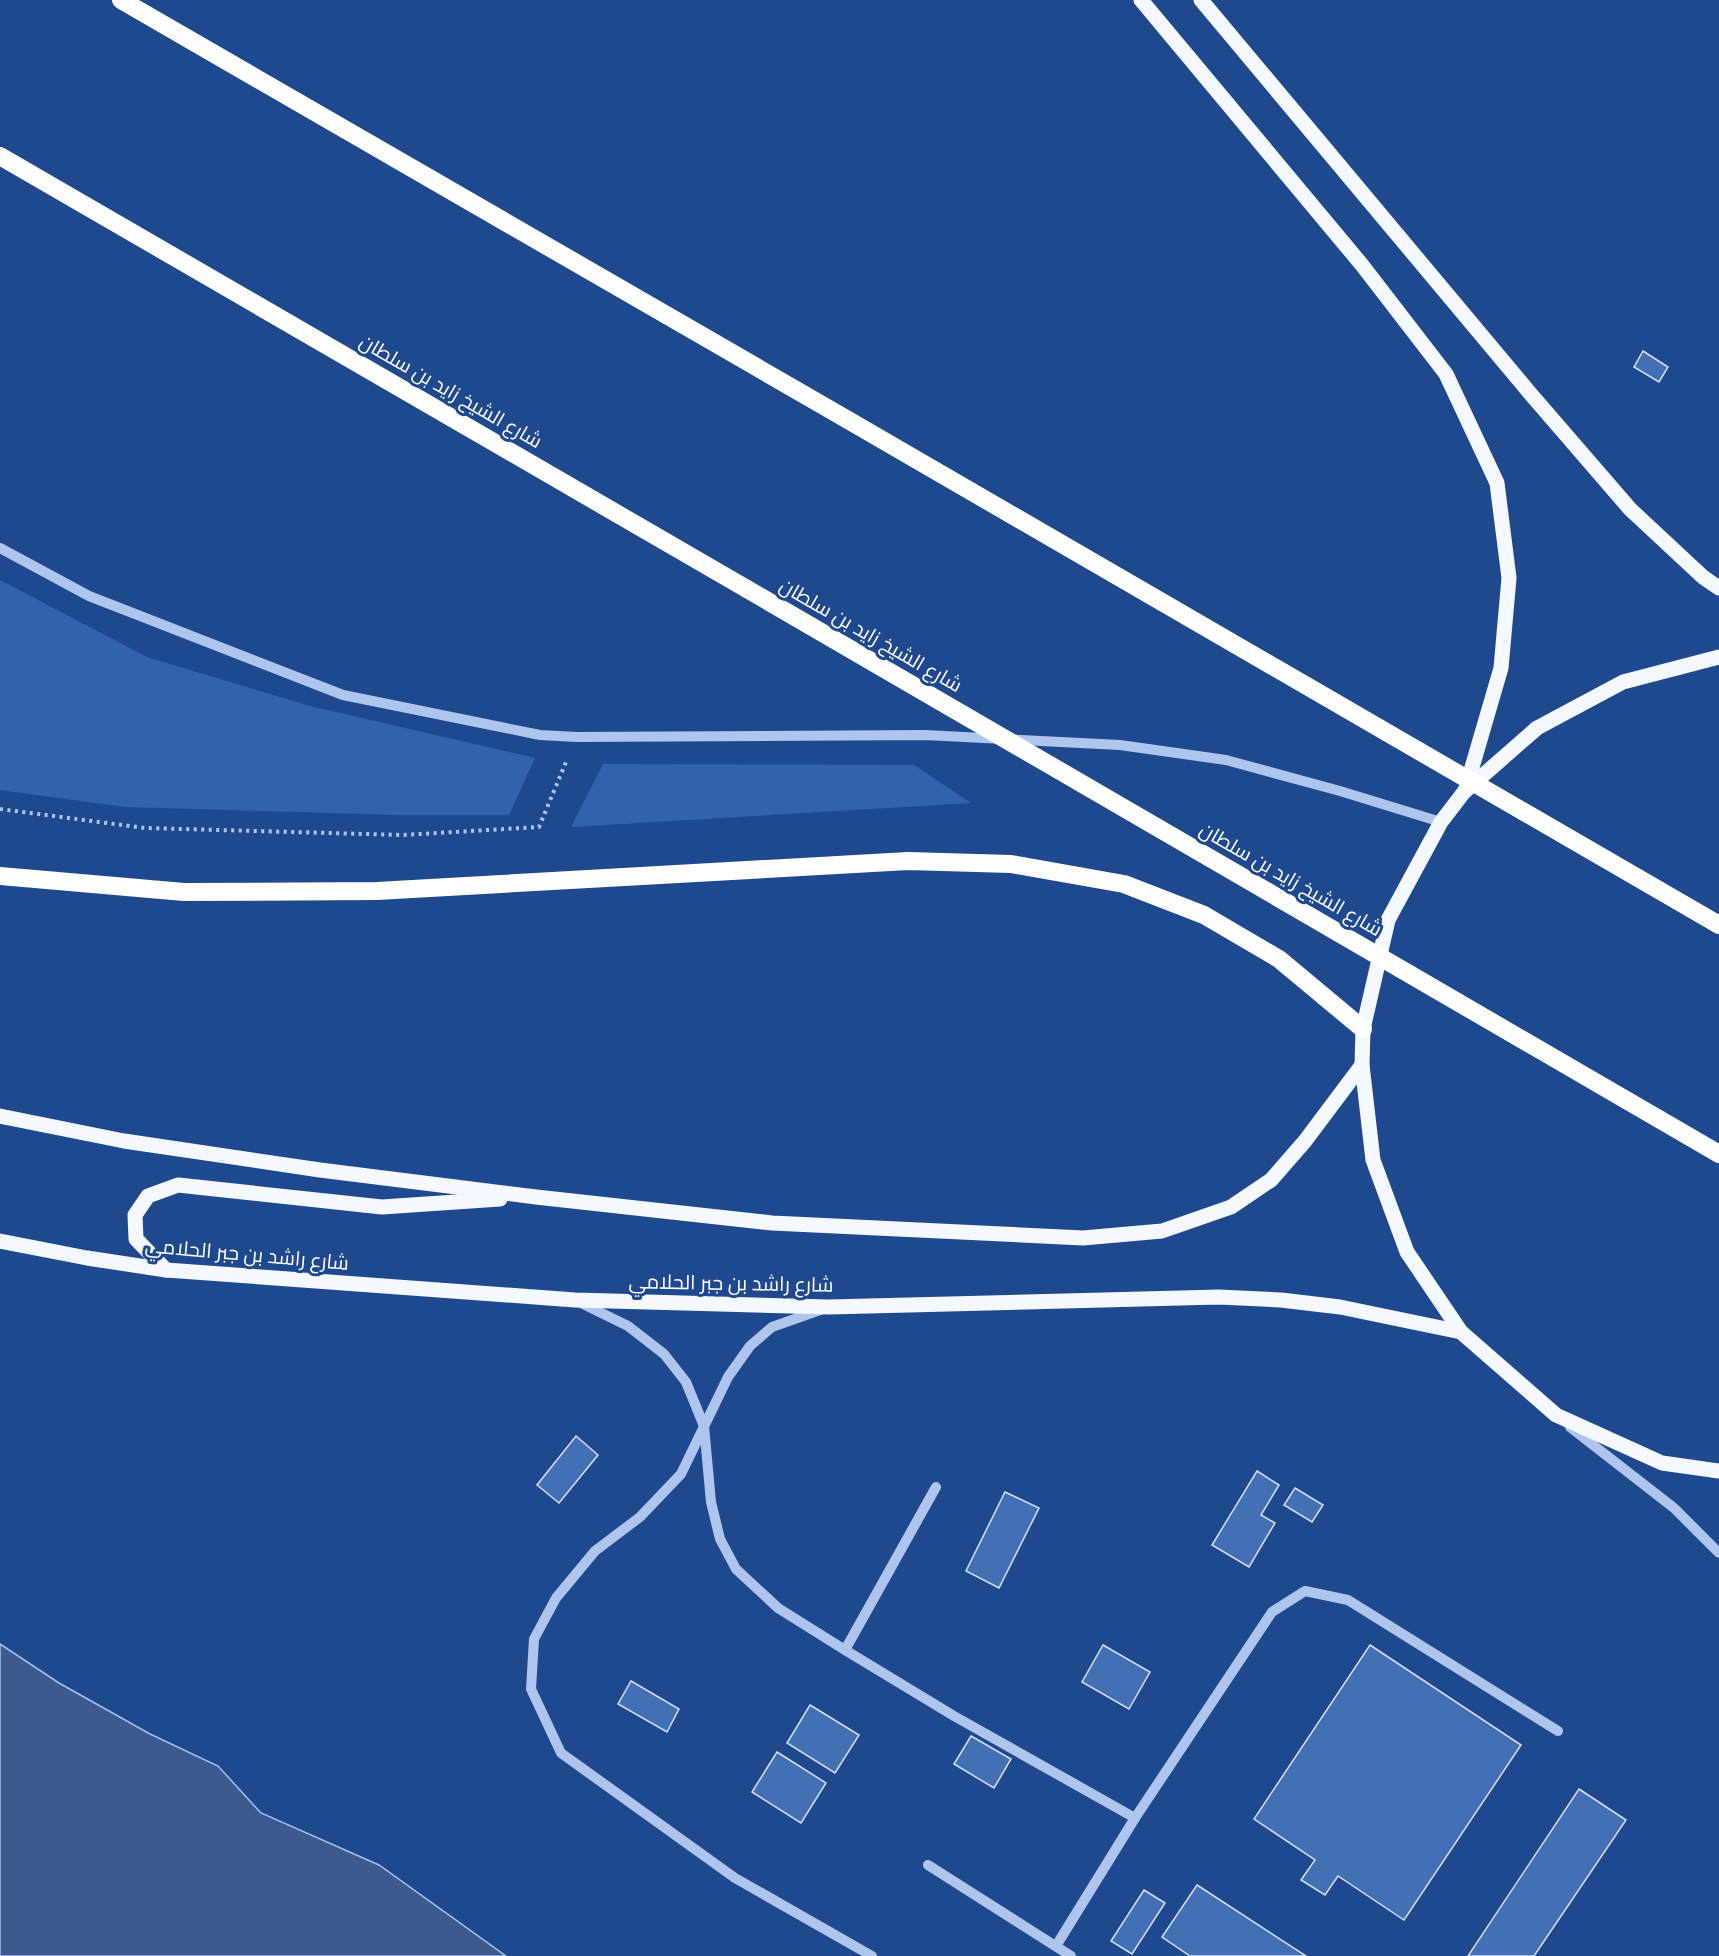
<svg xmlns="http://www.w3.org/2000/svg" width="1719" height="1956" viewBox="0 0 1719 1956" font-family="'Fira Sans Condensed',Cairo,sans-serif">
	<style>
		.green { fill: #3261ad }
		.water { fill: #3d5a8e; stroke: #a2c0ee; stroke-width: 1.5 }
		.building { fill: #436fb5; stroke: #d4e2f9; stroke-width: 1.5 }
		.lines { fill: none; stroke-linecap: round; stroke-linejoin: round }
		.path { stroke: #aec6ed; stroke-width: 4; stroke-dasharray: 3 4.5; stroke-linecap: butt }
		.minor { stroke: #aec6ed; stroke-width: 10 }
		.major { stroke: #f4f8ff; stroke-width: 15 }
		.highway { stroke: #fff; stroke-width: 18 }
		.highway-bridge { stroke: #fff; stroke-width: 18 }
		.labels { text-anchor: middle; stroke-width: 6; stroke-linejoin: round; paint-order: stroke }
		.street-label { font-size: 20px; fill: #fff; stroke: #1f498f }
	</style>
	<rect width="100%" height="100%" fill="#1f498f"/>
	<g class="green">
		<polygon points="0,580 147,657 310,706 535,758 509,815 397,815 125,807 0,790"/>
		<polygon points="603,764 914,765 971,803 571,827"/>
	</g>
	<polygon class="water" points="0,1644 59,1683 150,1734 218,1766 261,1813 379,1865 506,1956 0,1956"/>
	<g class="building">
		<polygon points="1643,351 1668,367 1659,382 1634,367"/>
		<polygon points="576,1436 598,1455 559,1503 537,1485"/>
		<polygon points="1257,1471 1279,1485 1261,1515 1275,1523 1249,1567 1212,1545"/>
		<polygon points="1295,1488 1323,1505 1312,1522 1284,1505"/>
		<polygon points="1005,1492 1039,1508 999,1588 966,1571"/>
		<polygon points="1103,1645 1150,1672 1129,1709 1082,1682"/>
		<polygon points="1370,1645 1521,1745 1404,1920 1338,1876 1325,1895 1301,1880 1315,1860 1254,1819"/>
		<polygon points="631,1681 679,1709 667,1732 618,1704"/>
		<polygon points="810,1705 859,1735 835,1773 787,1743"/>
		<polygon points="971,1736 1011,1759 994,1788 954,1764"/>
		<polygon points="777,1752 826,1783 801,1823 752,1792"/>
		<polygon points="1579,1789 1626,1820 1534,1956 1468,1956"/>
		<polygon points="1197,1885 1306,1956 1190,1956 1162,1937"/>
		<polygon points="1144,1890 1165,1903 1132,1954 1111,1941"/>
	</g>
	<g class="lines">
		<polyline class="path" points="0,809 145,828 403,835 539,827 566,762"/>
		<g class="minor">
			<polyline points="0,548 89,596 343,695 540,735 577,737 925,735 1120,745 1226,760 1340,791 1441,822"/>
			<polyline points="579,1302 628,1326 664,1354 686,1382 704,1426 711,1502 720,1539 736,1569 778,1608 845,1650 954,1716 1135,1818"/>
			<polyline points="823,1309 772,1327 750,1346 728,1377 681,1474 640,1517 595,1551 556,1598 534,1639 531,1689 561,1753 735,1878 872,1956"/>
			<polyline points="1570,1427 1674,1508 1719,1553"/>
			<polyline points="845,1650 936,1487"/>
			<polyline points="928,1865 1071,1956"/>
			<polyline points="1056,1946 1135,1818 1272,1612 1305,1591 1348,1600 1558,1731"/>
		</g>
		<g class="major">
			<polyline points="1141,0 1362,265 1446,374 1497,483 1509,578 1501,668 1466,788"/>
			<polyline points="1201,0 1529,392 1630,509 1703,577 1719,588"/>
			<polyline points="1719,657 1623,682 1537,728 1464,792 1441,822 1388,920 1363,1029 1362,1065 1373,1160 1407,1252 1461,1332 1556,1415 1662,1463 1719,1471"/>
			<polyline points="0,1116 124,1141 320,1170 536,1197 772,1223 1083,1238 1162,1231 1231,1207 1271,1180 1305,1141 1362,1065"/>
			<polyline points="0,1241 87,1258 166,1270 575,1300 829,1307 1219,1297 1281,1300 1340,1307 1461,1332"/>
			<polyline points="166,1270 136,1239 135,1215 148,1196 178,1185 382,1207 500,1199"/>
		</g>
		<g class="highway">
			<polyline points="121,0 848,420"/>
			<polyline points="0,156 747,589"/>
			<polyline points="0,876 184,892 377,891 908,861 1011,864 1124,884 1204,915 1279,959 1363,1029"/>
		</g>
		<g class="highway-bridge">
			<polyline points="848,420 1719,925"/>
			<polyline points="747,589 1719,1154"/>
		</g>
	</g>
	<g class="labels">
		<g class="street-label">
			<text transform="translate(451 391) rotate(30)" y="7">شارع الشيخ زايد بن سلطان</text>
			<text transform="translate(871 635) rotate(30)" y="7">شارع الشيخ زايد بن سلطان</text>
			<text transform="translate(1291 879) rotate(30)" y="7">شارع الشيخ زايد بن سلطان</text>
			<text transform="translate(247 1254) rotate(5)" y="7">شارع راشد بن جبر الحلامي</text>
			<text transform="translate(731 1283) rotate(1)" y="7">شارع راشد بن جبر الحلامي</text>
		</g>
	</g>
</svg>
